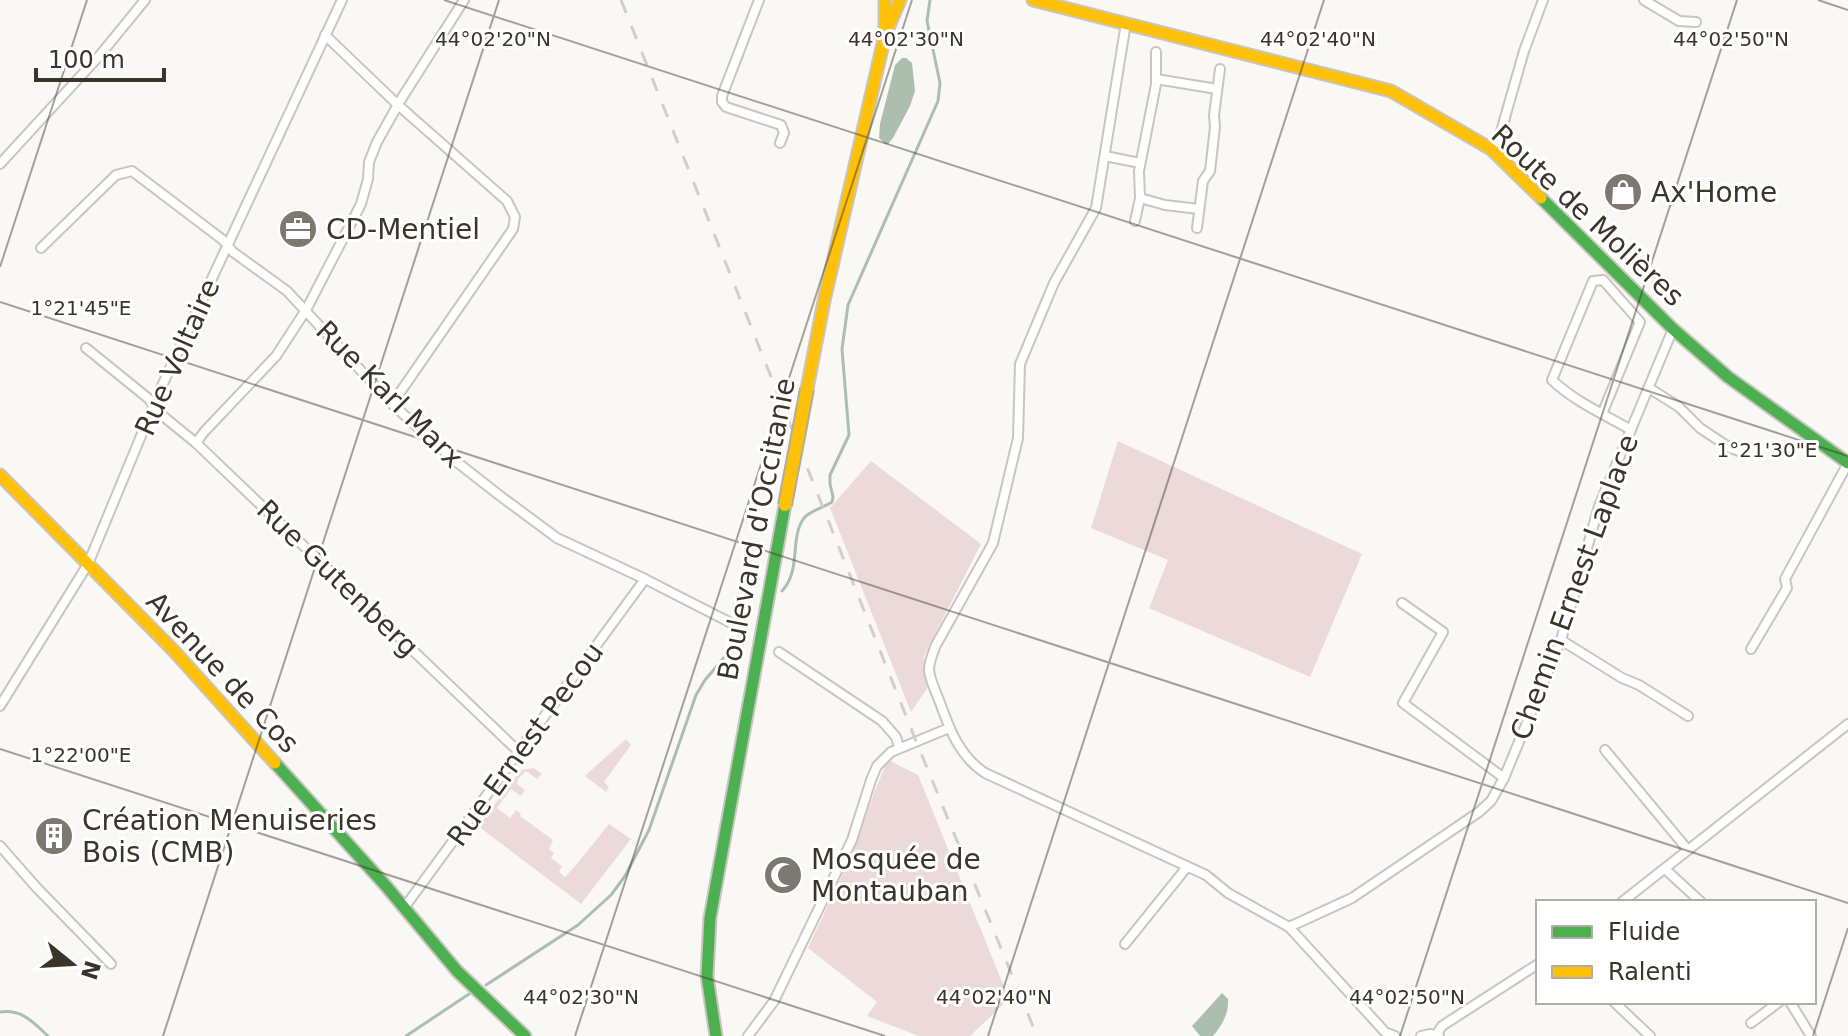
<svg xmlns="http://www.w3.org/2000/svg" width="1848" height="1036" viewBox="0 0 1848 1036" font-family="'DejaVu Sans',sans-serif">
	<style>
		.green { fill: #ebdad9 }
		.water { fill: #acbfaf }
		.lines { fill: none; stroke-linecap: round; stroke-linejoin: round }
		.stream { stroke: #acbfaf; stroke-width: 3 }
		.street-casing { stroke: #c9c5bf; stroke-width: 12 }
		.fast-casing { stroke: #c9c5bf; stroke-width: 15 }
		.slow-casing { stroke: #c9c5bf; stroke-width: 15 }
		.street { stroke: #fefefe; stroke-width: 8 }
		.fast { stroke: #4caf50; stroke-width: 11 }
		.slow { stroke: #ffc107; stroke-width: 11 }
		.rail { stroke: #d0cfce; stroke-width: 3; stroke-dasharray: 14 14; stroke-linecap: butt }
		.slow-bridge-casing { stroke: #adae9e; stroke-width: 16; stroke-linecap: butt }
		.slow-bridge { stroke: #ffc107; stroke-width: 12 }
		.ticks { fill: none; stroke: #3b3428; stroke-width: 2; stroke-opacity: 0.45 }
		.labels { text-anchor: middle; stroke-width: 6; stroke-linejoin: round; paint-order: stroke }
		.poi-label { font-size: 28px; fill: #3b3428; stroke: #fff; text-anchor: start }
		.street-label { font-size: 28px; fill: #3b3428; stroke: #fff }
		.ticks-label { font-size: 20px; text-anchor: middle; fill: #3b3428; stroke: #fff; stroke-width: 6; stroke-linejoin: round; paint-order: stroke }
	</style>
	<rect width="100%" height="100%" fill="#faf8f5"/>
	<g class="green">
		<polygon points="1118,441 1362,554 1310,677 1149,608 1168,560 1091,528"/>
		<polygon points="871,461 981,544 924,656 924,669 928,687 911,712 830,508"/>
		<polygon points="626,739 631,745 604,782 609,787 606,792 585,776"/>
		<polygon points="888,760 918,775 1009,999 970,1036 919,1036 867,1016 877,1002 808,948 854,849 875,790"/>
		<polygon points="534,768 542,774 537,779 526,771 519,778 517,784 525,790 521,796 511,789 497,808 510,818 516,810 521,814 520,816 553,840 549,849 554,853 551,858 562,866 559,872 565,877 576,865 609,824 631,839 581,904 478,826 521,770"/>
	</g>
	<g class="water">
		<polygon points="902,58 906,58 912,63 915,91 910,106 893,138 888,144 885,144 879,138 880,124 895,65"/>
		<path d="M1222,993L1228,999C1229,1014 1222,1025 1213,1036H1200L1192,1026Z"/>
	</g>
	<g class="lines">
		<g class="stream">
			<path d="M782,591C802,569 789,539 804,518C811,510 823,508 832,502L833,497L830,484V475L849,435L842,349L848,305L938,101L940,83L927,21L930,0"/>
			<polyline points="486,985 578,925 611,895 625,876 649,830 696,695 705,680 746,632"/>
			<path d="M0,1012C22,1009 33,1022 48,1036"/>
			<polyline points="406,1036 469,994"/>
		</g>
		<g class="street-casing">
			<g id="street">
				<polyline points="759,0 722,96 722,102 726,107 781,125 784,133 780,143"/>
				<polyline points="1644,0 1679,21 1696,22"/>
				<path d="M1126,23L1096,208L1054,283L1020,364L1018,438L993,543L936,645C933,653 929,661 929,670C930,680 935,690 939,700C949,728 959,756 985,773L1206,875L1228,893L1289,927L1385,1032L1395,1036"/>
				<polyline points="325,35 398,105 507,201 515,217 513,229 392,404"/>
				<polyline points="1156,79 1217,89"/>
				<polyline points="1491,149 1500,135 1524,51 1543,0"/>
				<polyline points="1105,156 1140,163"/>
				<polyline points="0,164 100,55 145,0"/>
				<polyline points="1140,198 1165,205 1199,209"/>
				<polyline points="1135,221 1140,198 1139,171 1156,84 1156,52"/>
				<polyline points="1197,228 1203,181 1210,171 1215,127 1214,115 1220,69"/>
				<polyline points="41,248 116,175 132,171 223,240 233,252 287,291 392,404 453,459 499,495 557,538 645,579 737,626"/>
				<polyline points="86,348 149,399 158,412 196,443 519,752"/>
				<polyline points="1649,388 1679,407 1700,428 1730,448 1745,453"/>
				<path d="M1602,414L1640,322L1603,280L1593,281L1552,380C1574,401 1605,415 1631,430"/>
				<polyline points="196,443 204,432 276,356 306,310 361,204 368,179 369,162 377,142 400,101 464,0"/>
				<polyline points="1402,603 1443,632 1403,703 1504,778"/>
				<polyline points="1561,640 1622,678 1639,685 1688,716"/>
				<polyline points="1751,649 1787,588 1785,579 1848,463"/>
				<polyline points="779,652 882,721 896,737 899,747"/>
				<polyline points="0,706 88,564 160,390 342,0"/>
				<polyline points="1605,750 1688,850"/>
				<polyline points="0,846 37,888 111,964"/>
				<polyline points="1665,869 1701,902"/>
				<polyline points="1622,902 1848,724"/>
				<polyline points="404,908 645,579"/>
				<polyline points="1289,927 1352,898 1479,812 1491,801 1504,778 1561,640 1599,506 1673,329"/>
				<polyline points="1125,944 1187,867"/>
				<polyline points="1614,1002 1650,1036"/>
				<polyline points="1790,1002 1811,1036"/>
				<polyline points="1751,1023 1779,1002"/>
				<polyline points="1436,1035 1442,1026 1538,964"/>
				<polyline points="748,1036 774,1001 852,840 871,780 877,766 891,752 949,728"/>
				<polyline points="1421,1036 1430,1034 1439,1036"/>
			</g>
		</g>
		<g class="fast-casing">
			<g id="fast">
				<polyline points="1541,198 1673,329 1728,377 1848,463"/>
				<polyline points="275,763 386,886 457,971 525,1036"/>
				<polyline points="716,1036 707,976 710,918 785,505"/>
			</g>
		</g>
		<g class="slow-casing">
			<g id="slow">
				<polyline points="885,0 885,28"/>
				<polyline points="1033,0 1391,91 1491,149 1541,198"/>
				<polyline points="807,389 824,301 885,35 900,0"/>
				<polyline points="0,475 174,651 275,763"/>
			</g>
		</g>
		<use href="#street" class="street"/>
		<use href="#fast" class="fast"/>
		<use href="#slow" class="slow"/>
		<polyline class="rail" points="621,0 916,741 1037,1036"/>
		<g class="slow-bridge-casing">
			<polyline id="slow-bridge" points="785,505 807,389"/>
		</g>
		<use href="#slow-bridge" class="slow-bridge"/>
	</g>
	<path class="ticks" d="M444,0L1848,456M1818,0L1848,10M0,267L87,0M0,302L1848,903M0,749L885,1036M163,1036L499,0M575,1036L912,0M988,1036L1324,0M1400,1036L1737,0M1813,1036L1848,928"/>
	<defs>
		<g id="shop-disc" transform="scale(2)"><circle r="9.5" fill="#7e7970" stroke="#fff"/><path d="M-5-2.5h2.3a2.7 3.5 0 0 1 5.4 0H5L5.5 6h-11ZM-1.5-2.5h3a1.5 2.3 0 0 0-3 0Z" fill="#fff"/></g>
		<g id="office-disc" transform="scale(2)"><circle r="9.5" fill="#7e7970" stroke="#fff"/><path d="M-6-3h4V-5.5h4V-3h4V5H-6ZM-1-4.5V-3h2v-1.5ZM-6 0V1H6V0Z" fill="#fff"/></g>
		<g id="building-disc" transform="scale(2)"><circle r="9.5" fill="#7e7970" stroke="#fff"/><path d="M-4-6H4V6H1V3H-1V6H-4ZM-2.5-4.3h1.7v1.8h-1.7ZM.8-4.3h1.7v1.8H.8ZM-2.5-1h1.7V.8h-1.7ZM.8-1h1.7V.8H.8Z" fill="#fff"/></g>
		<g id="mosque-disc" transform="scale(2)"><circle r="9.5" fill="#7e7970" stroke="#fff"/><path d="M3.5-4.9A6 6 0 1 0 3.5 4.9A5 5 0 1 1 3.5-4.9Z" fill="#fff"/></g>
	</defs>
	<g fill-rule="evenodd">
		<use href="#shop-disc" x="1623" y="192"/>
		<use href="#office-disc" x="298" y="229"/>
		<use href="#building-disc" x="54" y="836"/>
		<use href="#mosque-disc" x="783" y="875"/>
	</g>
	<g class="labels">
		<g class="poi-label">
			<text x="1651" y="202">Ax'Home</text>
			<text x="326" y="239">CD-Mentiel</text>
			<text x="82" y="830">Création Menuiseries<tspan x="82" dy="32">Bois (CMB)</tspan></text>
			<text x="811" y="869">Mosquée de<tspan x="811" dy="32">Montauban</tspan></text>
		</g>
		<g class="street-label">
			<text transform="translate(1588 215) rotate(43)" y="10">Route de Molières</text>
			<text transform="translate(177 357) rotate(-66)" y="10">Rue Voltaire</text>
			<text transform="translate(390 394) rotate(45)" y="10">Rue Karl Marx</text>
			<text transform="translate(756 529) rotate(-79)" y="10">Boulevard d'Occitanie</text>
			<text transform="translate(338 578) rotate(44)" y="10">Rue Gutenberg</text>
			<text transform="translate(1574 587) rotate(-70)" y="10">Chemin Ernest Laplace</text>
			<text transform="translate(223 672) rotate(47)" y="10">Avenue de Cos</text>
			<text transform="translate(525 744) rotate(-54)" y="10">Rue Ernest Pecou</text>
		</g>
	</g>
	<g class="ticks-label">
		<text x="493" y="46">44°02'20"N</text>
		<text x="906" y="46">44°02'30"N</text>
		<text x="1318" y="46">44°02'40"N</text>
		<text x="1731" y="46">44°02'50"N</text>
		<text x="81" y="315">1°21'45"E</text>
		<text x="1767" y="457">1°21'30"E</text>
		<text x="81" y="762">1°22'00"E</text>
		<text x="581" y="1004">44°02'30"N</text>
		<text x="994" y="1004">44°02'40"N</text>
		<text x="1407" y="1004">44°02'50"N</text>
	</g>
	<rect x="1536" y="900" width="280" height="104" fill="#ffffff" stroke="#b1aea9" stroke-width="2"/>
	<rect x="1552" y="926" width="40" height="12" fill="#4caf50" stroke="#b1aea9" stroke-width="2"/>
	<text x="1608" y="940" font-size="24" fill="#3b3428">Fluide</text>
	<rect x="1552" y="966" width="40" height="12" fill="#ffc107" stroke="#b1aea9" stroke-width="2"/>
	<text x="1608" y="980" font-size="24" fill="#3b3428">Ralenti</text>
	<g transform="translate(72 964) rotate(108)" stroke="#ffffff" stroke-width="6" paint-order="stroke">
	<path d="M0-6L14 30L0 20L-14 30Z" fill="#3b3428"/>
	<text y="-12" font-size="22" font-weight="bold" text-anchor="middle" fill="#3b3428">N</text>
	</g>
	<path d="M36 68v12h128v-12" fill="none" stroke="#3b3428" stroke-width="4"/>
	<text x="48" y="68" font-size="24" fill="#3b3428" stroke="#ffffff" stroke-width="6" paint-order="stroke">100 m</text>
</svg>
